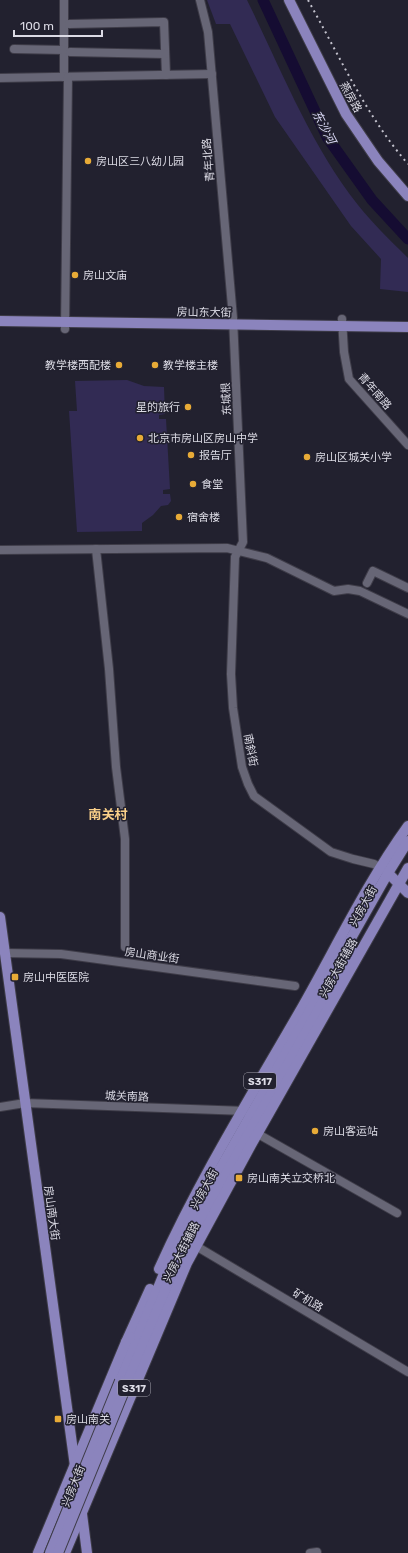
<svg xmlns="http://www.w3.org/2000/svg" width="408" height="1553" viewBox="0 0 408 1553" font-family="Rubik,'Noto Sans SC',sans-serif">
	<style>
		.green { fill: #322b54 }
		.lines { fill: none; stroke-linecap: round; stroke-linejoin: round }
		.river { stroke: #150c32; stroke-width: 11 }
		.minor-casing { stroke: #3e3c48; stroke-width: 10 }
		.major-casing { stroke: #3e3c48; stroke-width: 12 }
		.minor { stroke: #676676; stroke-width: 8 }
		.major { stroke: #8b84bd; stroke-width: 10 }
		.rail { stroke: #c2c1cc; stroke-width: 2; stroke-dasharray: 2 4; stroke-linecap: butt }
		.major-bridge-casing { stroke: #3e3c48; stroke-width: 12; stroke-linecap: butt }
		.major-bridge { stroke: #8b84bd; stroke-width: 10 }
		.poi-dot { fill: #e8ab37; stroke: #22212f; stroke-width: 1.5 }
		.labels { text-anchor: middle; stroke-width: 3; stroke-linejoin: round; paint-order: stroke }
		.shield { fill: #22212f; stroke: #a4a3ae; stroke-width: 1 }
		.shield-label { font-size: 10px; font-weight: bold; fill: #dcdbe5 }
		.street-label { font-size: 11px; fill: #dcdbe5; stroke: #22212f }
		.poi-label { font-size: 11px; fill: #dcdbe5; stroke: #22212f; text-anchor: start }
		.water-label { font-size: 12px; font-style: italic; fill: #dcdaf8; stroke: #22212f }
		.quarter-label { font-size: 13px; font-weight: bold; fill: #f9cf89; stroke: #22212f }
	</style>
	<rect width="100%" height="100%" fill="#22212f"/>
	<g class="green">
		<path d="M207,0H247C281,69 310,144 358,205C373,224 391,241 408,258V292L380,289L381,259L351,226L275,117L230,24H216Z"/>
		<polygon points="127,380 144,386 164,387 165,414 159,415 159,419 166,419 170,489 163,490 163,494 170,494 171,501 168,505 161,506 153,515 142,523 142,531 77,532 69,411 77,411 75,381"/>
	</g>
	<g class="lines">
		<polyline class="river" points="263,0 327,137 372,200 408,239"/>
		<g class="minor-casing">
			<g id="minor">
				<polyline points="64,0 64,77"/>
				<polyline points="200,0 208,32 233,318 243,542 235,557 231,674 233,708 242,767 248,784 254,796 331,852 353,859 374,864 384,870"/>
				<polyline points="69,24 164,22 166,75"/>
				<polyline points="14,49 64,50"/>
				<polyline points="70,52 165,54"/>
				<polyline points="0,78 212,74"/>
				<polyline points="342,319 344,352 349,379 408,445"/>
				<polyline points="65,329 68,77"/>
				<polyline points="96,549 109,669 116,767 125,839 125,947"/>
				<polyline points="0,550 227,548 267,558 334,591 348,589 360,591 408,614"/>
				<polyline points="367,583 373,571 408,588"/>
				<polyline points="5,953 61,954 295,986"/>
				<polyline points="0,1107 25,1103 246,1111"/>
				<polyline points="258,1134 397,1213"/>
				<polyline points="196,1246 408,1372"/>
				<polyline points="310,1553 317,1552"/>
			</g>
		</g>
		<g class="major-casing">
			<g id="major">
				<polyline points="289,0 346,114 378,161 408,196"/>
				<polyline points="0,321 408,327"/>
				<polyline points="388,873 408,893"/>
				<polyline points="0,917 78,1488"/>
				<path d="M159,1269C199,1180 251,1096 300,1011C335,950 366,884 408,826"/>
				<polyline points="126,1342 150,1289"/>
				<polyline points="120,1381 163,1276 186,1229 388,873 408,841"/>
				<polyline points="126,1386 170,1279 195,1229 352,950"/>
				<polyline points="82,1514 87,1553"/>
				<polyline points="38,1553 126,1342 130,1337"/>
				<polyline points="65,1553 187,1263 251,1145 408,868"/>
			</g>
		</g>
		<use href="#minor" class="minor"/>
		<use href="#major" class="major"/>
		<path class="rail" d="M308,0C339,55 366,116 408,164"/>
		<g class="major-bridge-casing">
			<g id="major-bridge">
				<polyline points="50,1553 120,1381"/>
				<polyline points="58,1553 126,1386"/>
			</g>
		</g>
		<use href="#major-bridge" class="major-bridge"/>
	</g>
	<g class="poi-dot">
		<circle cx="88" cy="161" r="4"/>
		<circle cx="75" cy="275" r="4"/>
		<circle cx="119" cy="365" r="4"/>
		<circle cx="155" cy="365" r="4"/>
		<circle cx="188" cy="407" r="4"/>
		<circle cx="140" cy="438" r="4"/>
		<circle cx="191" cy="455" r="4"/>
		<circle cx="307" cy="457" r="4"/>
		<circle cx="193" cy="484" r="4"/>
		<circle cx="179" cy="517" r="4"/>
		<rect x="11" y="973" width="8" height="8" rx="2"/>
		<circle cx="315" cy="1131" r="4"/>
		<rect x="235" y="1174" width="8" height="8" rx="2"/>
		<rect x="54" y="1415" width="8" height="8" rx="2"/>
	</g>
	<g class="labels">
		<g class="shield">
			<rect x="244" y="1073" width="32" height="16" rx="3"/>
			<rect x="118" y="1380" width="32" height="16" rx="3"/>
		</g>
		<g class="shield-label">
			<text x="260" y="1085">S317</text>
			<text x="134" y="1392">S317</text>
		</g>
		<g class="street-label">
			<text transform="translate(351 97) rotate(61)" y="4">燕房路</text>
			<text transform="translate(208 160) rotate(-95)" y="4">青年北路</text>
			<text transform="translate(204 312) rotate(1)" y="4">房山东大街</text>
			<text transform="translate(375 391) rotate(49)" y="4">青年南路</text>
			<text transform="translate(226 399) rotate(-93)" y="4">东城根</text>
			<text transform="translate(251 750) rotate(79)" y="4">南斜街</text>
			<text transform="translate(363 906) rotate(-61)" y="4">兴房大街</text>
			<text transform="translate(152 955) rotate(8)" y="4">房山商业街</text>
			<text transform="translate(338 968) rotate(-61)" y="4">兴房大街辅路</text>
			<text transform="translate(127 1096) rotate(2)" y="4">城关南路</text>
			<text transform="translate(204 1189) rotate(-61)" y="4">兴房大街</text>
			<text transform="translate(52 1213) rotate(82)" y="4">房山南大街</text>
			<text transform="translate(181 1252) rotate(-63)" y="4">兴房大街辅路</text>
			<text transform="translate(308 1300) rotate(31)" y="4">矿机路</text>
			<text transform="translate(73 1486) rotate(-68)" y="4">兴房大街</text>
		</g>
		<g class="poi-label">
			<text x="96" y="165">房山区三八幼儿园</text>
			<text x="83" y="279">房山文庙</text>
			<text x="111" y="369" text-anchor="end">教学楼西配楼</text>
			<text x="163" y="369">教学楼主楼</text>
			<text x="180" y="411" text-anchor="end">星的旅行</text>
			<text x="148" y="442">北京市房山区房山中学</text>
			<text x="199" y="459">报告厅</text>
			<text x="315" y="461">房山区城关小学</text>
			<text x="201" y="488">食堂</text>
			<text x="187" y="521">宿舍楼</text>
			<text x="23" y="981">房山中医医院</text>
			<text x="323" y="1135">房山客运站</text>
			<text x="247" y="1182">房山南关立交桥北</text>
			<text x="66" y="1423">房山南关</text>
		</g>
		<g class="water-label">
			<text transform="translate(324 127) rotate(62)" y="4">东沙河</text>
		</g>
		<g class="quarter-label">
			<text x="108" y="819">南关村</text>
		</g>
	</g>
	<path d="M14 30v6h88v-6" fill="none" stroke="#dcdbe5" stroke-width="2"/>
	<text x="20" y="30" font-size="12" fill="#dcdbe5" stroke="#22212f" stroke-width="3" paint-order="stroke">100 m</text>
</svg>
